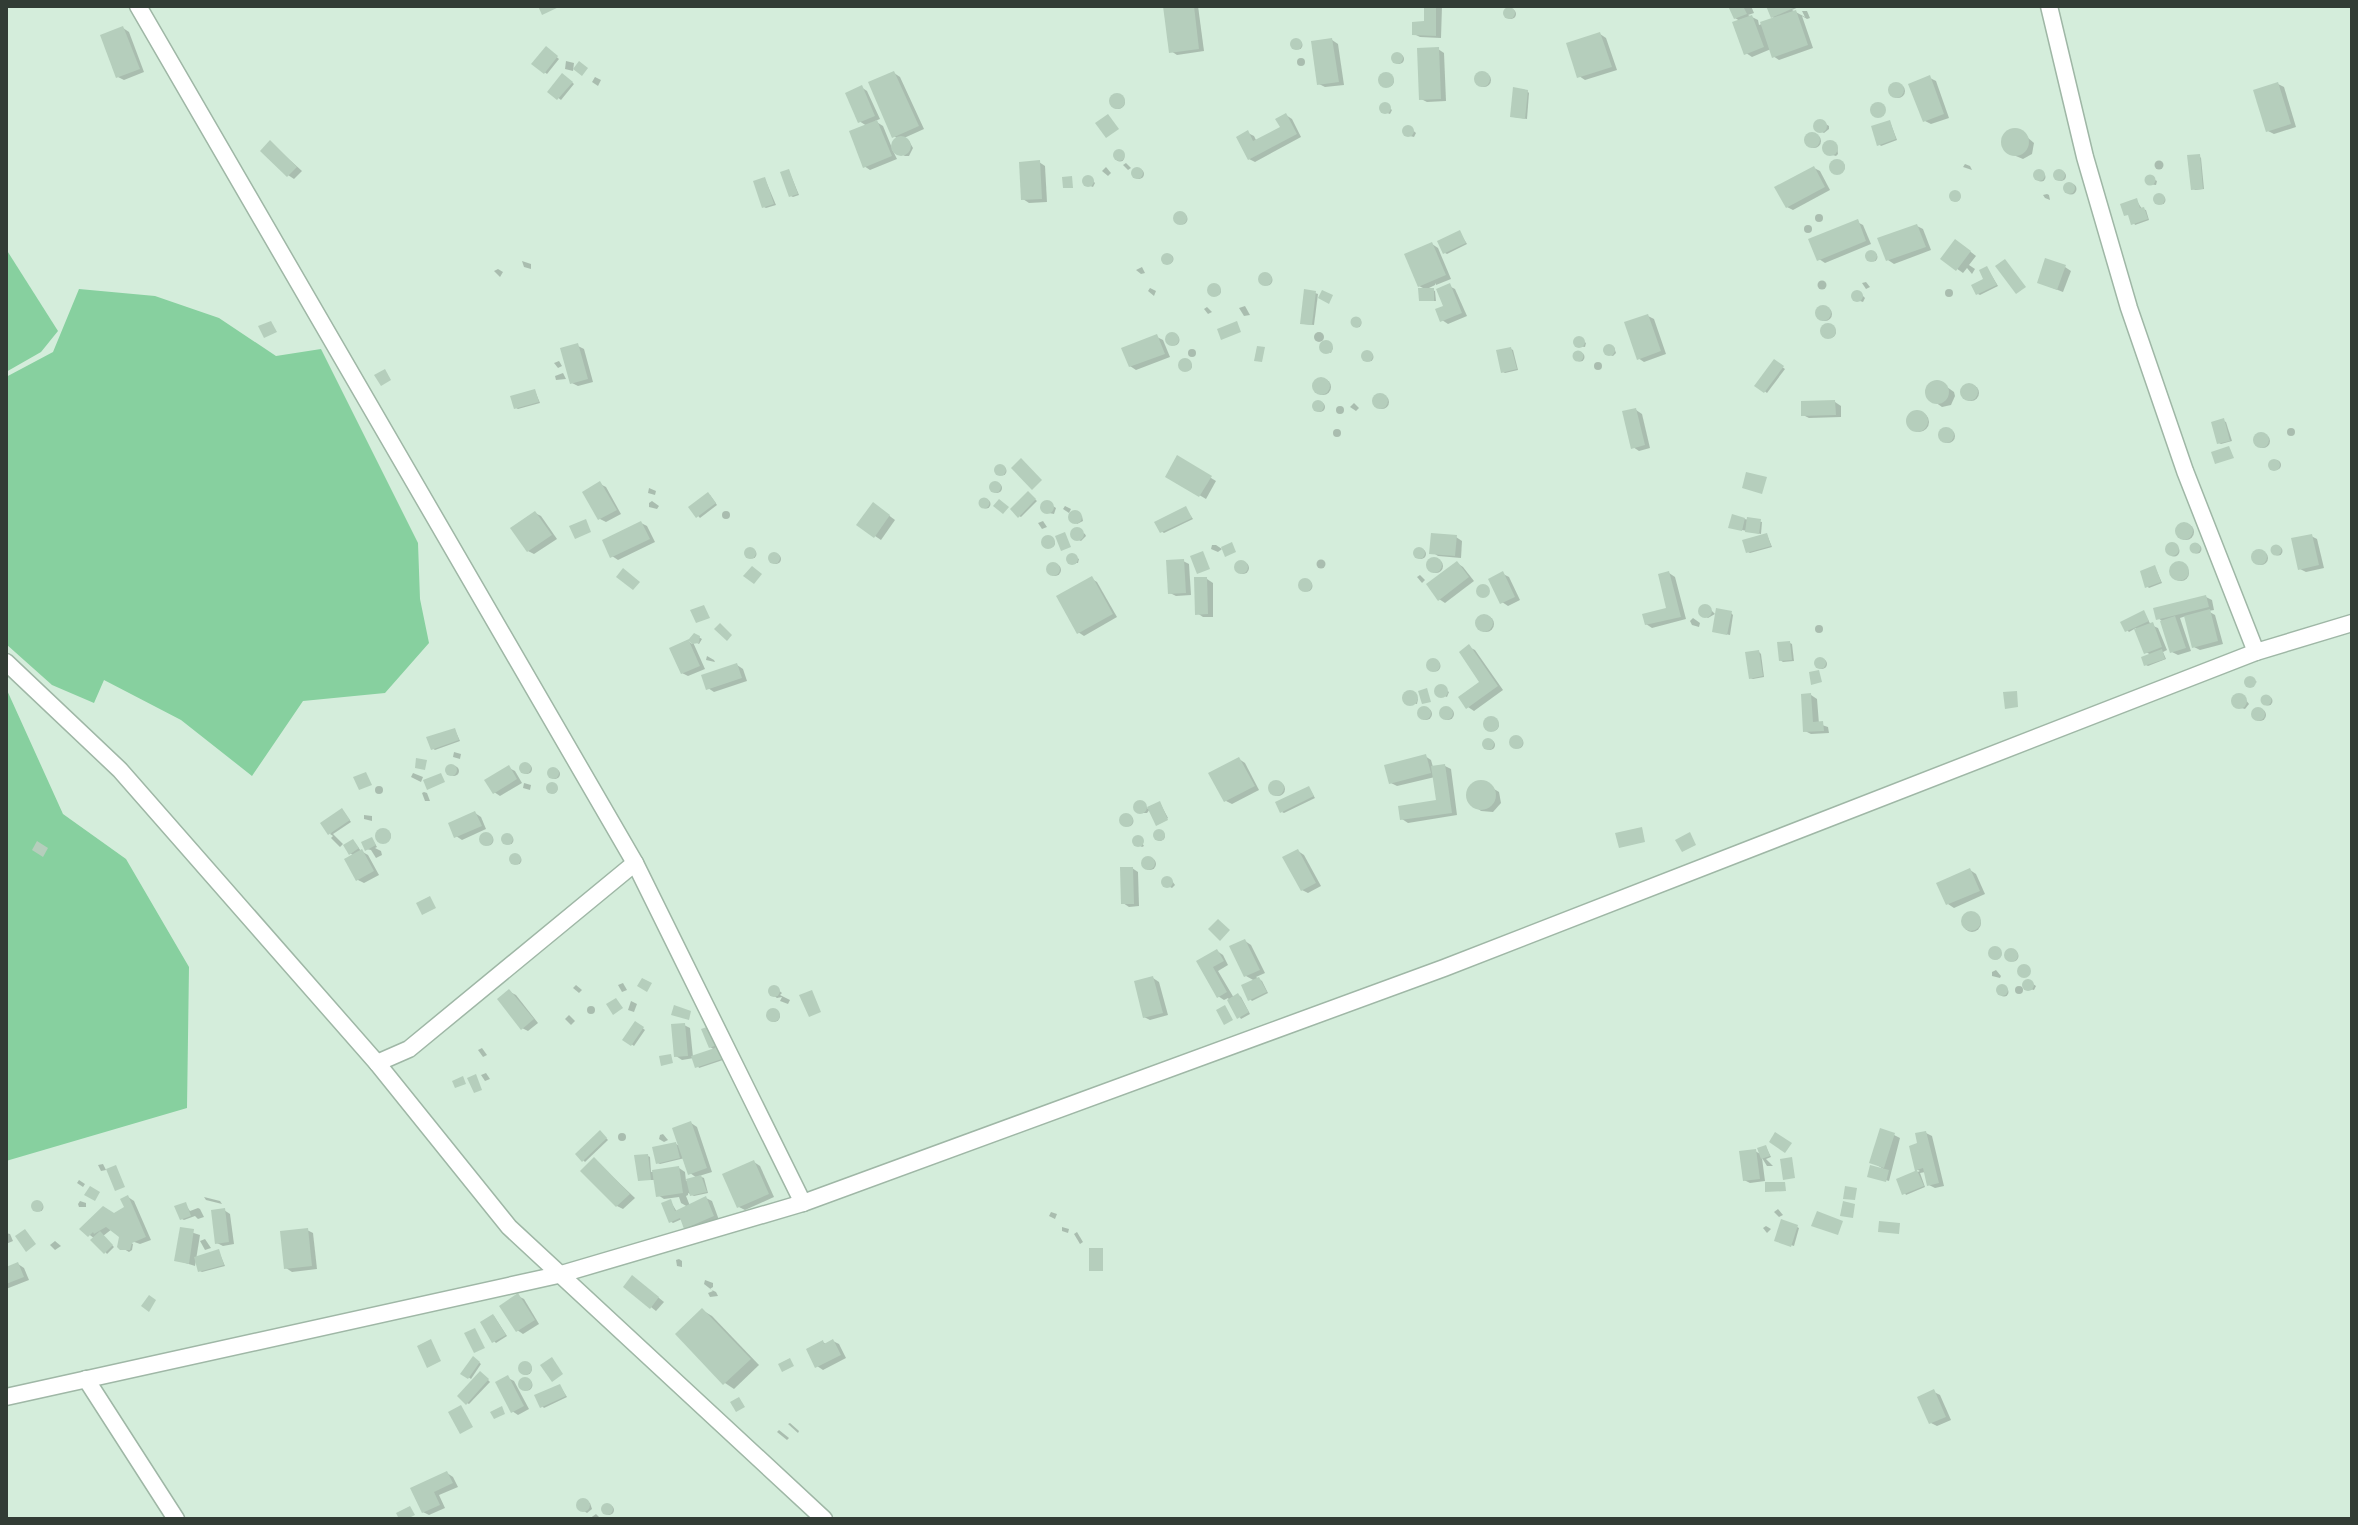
<svg xmlns="http://www.w3.org/2000/svg" width="2358" height="1525" viewBox="0 0 2358 1525" font-family="Lato,sans-serif">
	<style>
		.green { fill: #87d09f }
		.shadow { fill: #0003 }
		.building { fill: #b5cebc }
		.lines { fill: none; stroke-linecap: round; stroke-linejoin: round }
		.street-casing { stroke: #9fb7a6; stroke-width: 19 }
		.street { stroke: #fff; stroke-width: 16 }
	</style>
	<rect width="100%" height="100%" fill="#d4eddb"/>
	<g class="green">
		<polygon points="6,249 58,331 41,352 6,372"/>
		<polygon points="79,289 155,296 219,318 276,356 321,349 418,543 420,599 429,643 385,693 303,701 252,776 181,720 104,680 94,703 52,685 6,644 6,377 53,352"/>
		<polygon points="6,688 63,814 126,859 189,967 187,1108 6,1161"/>
	</g>
	<g class="shadow">
		<polygon points="1165,6 1198,6 1204,51 1177,55 1171,51"/>
		<polygon points="1426,6 1442,6 1441,38 1420,37 1414,34 1426,24"/>
		<polygon points="1730,6 1751,6 1754,13 1748,15 1758,20 1759,25 1776,19 1772,17 1772,6 1801,6 1792,10 1805,17 1802,11 1807,11 1810,18 1807,19 1802,16 1813,48 1779,60 1773,56 1771,49 1752,57 1746,53 1740,21 1735,18"/>
		<circle cx="1511" cy="14" r="5"/>
		<polygon points="123,28 129,32 144,72 124,80 118,77"/>
		<polygon points="1600,34 1606,38 1617,70 1585,80 1579,76"/>
		<polygon points="1332,40 1338,44 1344,85 1325,87 1319,84"/>
		<circle cx="1298" cy="45" r="4.5"/>
		<polygon points="547,49 559,59 547,74 534,64"/>
		<polygon points="1438,49 1444,53 1446,101 1427,102 1421,99"/>
		<circle cx="1399" cy="59" r="5"/>
		<circle cx="1301" cy="62" r="4"/>
		<polygon points="566,61 574,63 573,71 565,69"/>
		<circle cx="1484" cy="80" r="7"/>
		<polygon points="894,73 900,77 924,129 904,138 909,141 913,148 909,156 905,156 892,149 897,159 870,170 864,166 867,126 859,121 861,87 867,91 880,119 875,121 883,126 892,148 898,139 894,136"/>
		<circle cx="1388" cy="81" r="6"/>
		<polygon points="563,75 574,84 561,100 550,91"/>
		<polygon points="595,77 601,80 598,86 592,82"/>
		<polygon points="1930,78 1936,81 1949,118 1931,124 1925,121"/>
		<circle cx="1898" cy="91" r="7"/>
		<polygon points="2278,84 2284,87 2296,127 2274,134 2268,131"/>
		<polygon points="1527,91 1529,93 1527,119 1514,117"/>
		<circle cx="1118" cy="102" r="7"/>
		<circle cx="1879" cy="111" r="6"/>
		<polygon points="1386,105 1392,110 1390,114 1382,111 1382,107"/>
		<polygon points="1286,115 1292,119 1301,137 1255,162 1249,159 1248,133 1254,136 1257,142 1283,128"/>
		<polygon points="1819,120 1829,126 1829,129 1824,133 1815,128 1817,121"/>
		<polygon points="1890,122 1897,140 1881,146 1879,144"/>
		<polygon points="1409,127 1416,133 1414,137 1406,135 1405,130"/>
		<polygon points="2020,131 2034,143 2032,154 2023,159 2011,154 2003,146 2005,135 2009,132"/>
		<circle cx="1814" cy="141" r="7"/>
		<polygon points="1827,142 1837,145 1838,154 1836,156 1826,153 1823,145"/>
		<polygon points="271,143 302,171 294,179 288,175"/>
		<circle cx="1120" cy="157" r="4.5"/>
		<polygon points="2199,156 2201,158 2204,189 2195,190 2193,188"/>
		<circle cx="1839" cy="167" r="6"/>
		<circle cx="2159" cy="165" r="4.5"/>
		<polygon points="1039,162 1045,166 1047,202 1029,203 1023,199"/>
		<polygon points="1126,163 1131,168 1128,170 1123,165"/>
		<polygon points="1965,164 1970,166 1972,170 1963,167"/>
		<polygon points="1106,167 1111,173 1108,176 1102,171"/>
		<polygon points="1814,168 1820,171 1830,190 1793,210 1787,207"/>
		<circle cx="1139" cy="174" r="5"/>
		<circle cx="2061" cy="176" r="5"/>
		<polygon points="789,171 799,195 793,197 791,196"/>
		<circle cx="2041" cy="177" r="4.5"/>
		<polygon points="1089,177 1095,183 1093,187 1085,184 1084,179"/>
		<polygon points="2149,177 2157,181 2156,185 2149,184 2146,180"/>
		<polygon points="765,179 776,205 766,208 764,207"/>
		<circle cx="2071" cy="189" r="5.5"/>
		<circle cx="1956" cy="197" r="4.5"/>
		<polygon points="2047,194 2049,195 2050,200 2045,198 2043,195"/>
		<circle cx="2161" cy="200" r="4.5"/>
		<polygon points="2137,201 2142,209 2146,210 2149,220 2135,225 2130,215 2126,215"/>
		<circle cx="1182" cy="219" r="5.5"/>
		<circle cx="1819" cy="218" r="4"/>
		<polygon points="1857,222 1863,225 1871,244 1825,263 1819,259"/>
		<circle cx="1808" cy="229" r="4"/>
		<polygon points="1917,226 1923,229 1931,250 1894,264 1888,260"/>
		<polygon points="1460,233 1467,244 1447,254 1445,253"/>
		<polygon points="1432,244 1438,248 1451,279 1436,285 1435,283 1435,285 1429,288 1435,291 1436,301 1423,301 1421,300 1427,290 1419,286"/>
		<polygon points="1962,245 1976,256 1969,265 1975,269 1972,274 1967,268 1963,273 1943,259"/>
		<circle cx="1873" cy="257" r="4.5"/>
		<circle cx="1169" cy="259" r="4.5"/>
		<polygon points="522,261 531,264 531,269 524,267"/>
		<polygon points="1142,267 1145,273 1141,274 1136,270"/>
		<polygon points="2065,267 2071,271 2063,292 2045,285"/>
		<polygon points="1987,268 1998,286 1980,295 1978,294 1986,280"/>
		<polygon points="498,269 503,272 500,277 494,271"/>
		<circle cx="1267" cy="280" r="5.5"/>
		<circle cx="1822" cy="285" r="4.5"/>
		<polygon points="1866,282 1870,287 1866,289 1862,283"/>
		<circle cx="1216" cy="291" r="5"/>
		<polygon points="1449,286 1455,289 1467,316 1448,324 1442,320"/>
		<polygon points="1150,288 1156,291 1154,296 1148,291"/>
		<circle cx="1949" cy="293" r="4"/>
		<polygon points="1859,292 1865,298 1863,302 1854,299 1854,294"/>
		<polygon points="1315,293 1318,294 1314,325 1304,324"/>
		<polygon points="1245,306 1250,315 1244,316 1239,308"/>
		<polygon points="1207,307 1212,312 1208,314 1204,309"/>
		<circle cx="1825" cy="314" r="7"/>
		<polygon points="1648,316 1654,319 1666,354 1644,362 1638,358"/>
		<circle cx="1357" cy="323" r="4.5"/>
		<circle cx="1830" cy="332" r="6"/>
		<circle cx="1319" cy="337" r="5"/>
		<circle cx="1174" cy="340" r="5.5"/>
		<polygon points="1157,337 1163,340 1170,357 1136,370 1130,366"/>
		<polygon points="1579,338 1586,343 1585,347 1577,346 1576,341"/>
		<polygon points="1324,341 1333,348 1331,353 1321,348"/>
		<polygon points="578,346 584,349 593,382 578,386 572,383"/>
		<polygon points="1606,346 1614,347 1616,353 1613,356 1610,355 1605,351"/>
		<circle cx="1192" cy="353" r="4"/>
		<polygon points="1511,349 1513,350 1518,370 1505,373 1503,372"/>
		<circle cx="1369" cy="357" r="4.5"/>
		<circle cx="1580" cy="357" r="4.5"/>
		<circle cx="1187" cy="366" r="5"/>
		<polygon points="559,361 562,366 558,368 554,363"/>
		<polygon points="1774,361 1785,369 1767,393 1757,385"/>
		<circle cx="1598" cy="366" r="4"/>
		<polygon points="563,373 566,379 556,380 555,376"/>
		<circle cx="1323" cy="387" r="8"/>
		<polygon points="1940,382 1954,392 1955,396 1951,405 1942,407 1928,397 1928,388 1931,384"/>
		<circle cx="1971" cy="393" r="8"/>
		<polygon points="535,391 540,403 518,409 516,408"/>
		<circle cx="1382" cy="402" r="7"/>
		<polygon points="1835,402 1841,406 1841,417 1809,418 1803,415"/>
		<circle cx="1320" cy="407" r="5"/>
		<polygon points="1354,403 1359,408 1356,411 1350,407"/>
		<circle cx="1340" cy="410" r="4"/>
		<polygon points="1636,410 1642,414 1650,448 1639,451 1633,447"/>
		<circle cx="1919" cy="422" r="10"/>
		<polygon points="2224,421 2226,422 2232,441 2221,444 2219,443"/>
		<circle cx="2291" cy="432" r="4"/>
		<circle cx="1948" cy="436" r="7"/>
		<circle cx="1337" cy="433" r="4"/>
		<circle cx="2263" cy="441" r="7"/>
		<polygon points="1178,458 1216,481 1206,499 1167,476"/>
		<circle cx="2276" cy="465" r="5"/>
		<circle cx="1002" cy="471" r="4.5"/>
		<circle cx="997" cy="488" r="5"/>
		<polygon points="600,484 606,487 621,514 606,522 600,519"/>
		<polygon points="649,488 656,491 655,495 648,493"/>
		<polygon points="710,495 717,505 700,518 690,507"/>
		<polygon points="1030,495 1037,501 1021,517 1019,516"/>
		<circle cx="986" cy="504" r="4.5"/>
		<polygon points="652,501 659,506 657,509 649,507 649,503"/>
		<polygon points="1047,502 1056,508 1054,514 1044,512 1042,505"/>
		<polygon points="1065,506 1071,509 1069,513 1063,509"/>
		<polygon points="879,508 895,520 881,540 875,536"/>
		<polygon points="1186,509 1193,519 1164,533 1161,531"/>
		<circle cx="726" cy="515" r="4"/>
		<polygon points="1076,512 1082,516 1083,521 1077,524 1071,517 1072,515 1069,513"/>
		<polygon points="535,513 541,516 557,539 534,554 528,551"/>
		<polygon points="1744,519 1762,522 1761,534 1733,528"/>
		<polygon points="1043,521 1047,527 1042,529 1038,523"/>
		<polygon points="641,523 647,526 655,542 618,560 612,556"/>
		<circle cx="2186" cy="532" r="8"/>
		<polygon points="1076,528 1085,534 1086,536 1081,541 1072,536 1071,533"/>
		<polygon points="1767,535 1772,547 1750,553 1748,552"/>
		<polygon points="2311,536 2317,539 2324,568 2306,572 2300,569"/>
		<polygon points="1456,537 1462,541 1461,558 1438,556 1432,552"/>
		<circle cx="1050" cy="543" r="5"/>
		<circle cx="2197" cy="549" r="4.5"/>
		<polygon points="1212,545 1216,545 1222,549 1218,552 1211,549"/>
		<circle cx="2174" cy="551" r="5.5"/>
		<circle cx="2278" cy="551" r="4.5"/>
		<circle cx="1421" cy="554" r="5"/>
		<circle cx="752" cy="554" r="4.5"/>
		<circle cx="2261" cy="558" r="7"/>
		<circle cx="776" cy="559" r="5"/>
		<polygon points="1072,555 1079,559 1078,563 1070,563 1068,558"/>
		<circle cx="1436" cy="566" r="7"/>
		<circle cx="1321" cy="564" r="4.5"/>
		<polygon points="1183,561 1189,564 1191,595 1176,596 1170,593"/>
		<circle cx="1243" cy="568" r="6"/>
		<polygon points="1457,563 1463,567 1474,581 1445,603 1439,599"/>
		<circle cx="1055" cy="570" r="6"/>
		<circle cx="2181" cy="573" r="8"/>
		<polygon points="2155,567 2162,583 2149,588 2147,586"/>
		<polygon points="1669,573 1675,577 1686,619 1652,628 1646,624 1669,609"/>
		<polygon points="1503,574 1509,577 1520,600 1508,606 1502,602"/>
		<polygon points="1420,575 1425,580 1422,583 1417,577"/>
		<polygon points="1092,579 1097,582 1117,617 1084,636 1078,632"/>
		<polygon points="1207,579 1213,583 1213,617 1203,617 1197,613"/>
		<circle cx="1307" cy="586" r="5.5"/>
		<circle cx="1484" cy="592" r="5"/>
		<polygon points="2206,597 2212,600 2214,610 2208,611 2215,615 2223,644 2200,650 2194,647 2186,616 2180,618 2191,651 2178,655 2172,652 2162,621 2158,618"/>
		<polygon points="1706,606 1709,608 1715,614 1708,618 1705,616 1701,612"/>
		<polygon points="1731,613 1733,615 1730,635 1716,632"/>
		<polygon points="2144,613 2151,625 2158,628 2167,650 2163,652 2166,659 2148,666 2146,665 2151,655 2146,652 2136,628 2129,632 2127,630"/>
		<circle cx="1486" cy="624" r="8"/>
		<polygon points="1693,618 1700,623 1699,627 1692,625 1690,621"/>
		<circle cx="1819" cy="629" r="4"/>
		<polygon points="695,635 702,639 699,644 692,640 705,669 688,676 682,673 672,649 688,641 692,644 691,638"/>
		<polygon points="1790,643 1792,644 1794,661 1783,662 1780,660"/>
		<polygon points="1469,647 1475,650 1503,690 1474,711 1468,707 1482,683"/>
		<polygon points="1759,652 1761,654 1764,677 1753,679 1750,678"/>
		<polygon points="707,656 714,660 715,662 706,660"/>
		<circle cx="1822" cy="664" r="5"/>
		<circle cx="1435" cy="666" r="5.5"/>
		<polygon points="737,665 743,669 747,681 714,692 708,688"/>
		<polygon points="2251,678 2257,682 2249,686 2247,680"/>
		<polygon points="1440,686 1449,692 1447,697 1437,693"/>
		<polygon points="1409,693 1418,699 1417,704 1407,702 1405,696"/>
		<polygon points="1811,695 1817,699 1819,724 1828,727 1829,733 1811,734 1805,731"/>
		<polygon points="2242,695 2249,704 2245,709 2238,707 2233,700 2234,697"/>
		<circle cx="2268" cy="701" r="4.5"/>
		<circle cx="1448" cy="714" r="6"/>
		<circle cx="1426" cy="714" r="6"/>
		<circle cx="2260" cy="715" r="6"/>
		<circle cx="1493" cy="725" r="6"/>
		<polygon points="455,730 460,741 435,750 432,748"/>
		<circle cx="1518" cy="743" r="5.5"/>
		<circle cx="1490" cy="745" r="5"/>
		<polygon points="454,752 461,754 460,759 453,757"/>
		<polygon points="1425,756 1431,760 1433,767 1445,766 1451,769 1457,815 1408,823 1402,819 1438,801 1435,777 1397,786 1391,783"/>
		<polygon points="1239,759 1245,763 1259,790 1232,804 1226,801"/>
		<circle cx="527" cy="769" r="5"/>
		<circle cx="454" cy="771" r="5"/>
		<polygon points="509,768 515,771 522,783 500,796 494,792"/>
		<circle cx="555" cy="774" r="5"/>
		<polygon points="413,773 423,777 421,782 411,777"/>
		<polygon points="1481,781 1499,792 1501,803 1493,812 1481,811 1469,802 1468,791 1476,782"/>
		<circle cx="1278" cy="789" r="7"/>
		<polygon points="524,783 531,785 530,790 523,788"/>
		<circle cx="553" cy="789" r="4.5"/>
		<circle cx="379" cy="790" r="4"/>
		<polygon points="1309,788 1315,798 1284,813 1282,812"/>
		<polygon points="424,792 427,793 430,801 425,801 422,793"/>
		<polygon points="1160,803 1168,818 1157,823 1150,809 1147,813 1140,813 1136,805 1144,804 1148,809"/>
		<polygon points="344,812 351,822 333,834 343,844 340,847 331,838 333,836 330,834"/>
		<polygon points="475,813 481,817 486,829 462,840 456,836"/>
		<polygon points="364,815 372,816 372,821 364,819"/>
		<circle cx="1128" cy="821" r="5.5"/>
		<circle cx="385" cy="836" r="6"/>
		<circle cx="1160" cy="836" r="5"/>
		<circle cx="488" cy="840" r="5.5"/>
		<circle cx="509" cy="840" r="4.5"/>
		<polygon points="1139,838 1144,846 1142,847 1135,843 1135,839"/>
		<polygon points="372,839 377,847 375,848 381,851 382,855 376,858 371,850 366,849"/>
		<polygon points="355,843 361,851 368,855 379,875 364,883 358,880 354,856 350,853"/>
		<polygon points="1298,851 1304,855 1321,886 1308,893 1302,890"/>
		<circle cx="517" cy="860" r="4.5"/>
		<circle cx="1150" cy="864" r="6"/>
		<polygon points="1132,868 1138,872 1139,906 1129,907 1123,903"/>
		<polygon points="1970,870 1976,874 1985,894 1954,908 1948,904"/>
		<polygon points="1170,878 1175,885 1172,888 1164,884 1164,879"/>
		<circle cx="1972" cy="923" r="9"/>
		<polygon points="1245,941 1251,945 1265,973 1256,977 1262,981 1268,993 1252,1001 1250,999 1255,981 1246,976"/>
		<circle cx="1996" cy="954" r="5.5"/>
		<circle cx="2013" cy="956" r="5.5"/>
		<polygon points="1217,951 1223,955 1228,965 1218,971 1234,998 1238,995 1241,997 1250,1014 1241,1019 1228,998 1224,1000 1218,996 1198,962"/>
		<circle cx="2025" cy="972" r="5"/>
		<polygon points="1996,970 2001,976 2000,978 1992,976 1992,972"/>
		<polygon points="1153,978 1159,982 1168,1015 1150,1020 1144,1017"/>
		<polygon points="2029,981 2036,986 2034,990 2026,988 2024,983"/>
		<polygon points="623,983 627,990 622,992 618,985"/>
		<polygon points="576,985 582,990 579,993 573,988"/>
		<circle cx="2019" cy="990" r="4"/>
		<polygon points="772,987 777,989 782,993 780,995 790,1000 788,1004 780,1001 782,997 777,998 770,993"/>
		<circle cx="2004" cy="992" r="4.5"/>
		<polygon points="510,992 516,995 538,1023 528,1031 522,1028"/>
		<polygon points="631,1001 637,1004 634,1012 628,1010"/>
		<circle cx="591" cy="1010" r="4"/>
		<circle cx="774" cy="1016" r="6"/>
		<polygon points="569,1015 575,1021 571,1025 565,1019"/>
		<polygon points="636,1023 645,1030 634,1046 625,1039"/>
		<polygon points="684,1025 690,1028 693,1057 715,1050 710,1047 704,1030 721,1045 715,1047 720,1050 723,1060 699,1068 694,1058 682,1060 676,1056"/>
		<polygon points="482,1048 487,1055 483,1057 478,1050"/>
		<polygon points="486,1073 490,1079 485,1081 481,1075"/>
		<polygon points="691,1123 697,1127 712,1172 699,1176 704,1178 708,1193 694,1196 688,1193 688,1195 686,1196 690,1206 706,1198 712,1201 719,1220 691,1231 685,1227 682,1219 673,1223 670,1221 671,1202 677,1212 688,1207 681,1203 679,1197 664,1199 658,1195 656,1180 639,1180 648,1156 650,1157 651,1172 679,1168 685,1172 686,1181 697,1178 690,1173 685,1158 660,1164 658,1163 676,1144 681,1147"/>
		<circle cx="622" cy="1137" r="4"/>
		<polygon points="1926,1133 1932,1136 1944,1186 1935,1188 1929,1185 1925,1172 1920,1173 1925,1187 1906,1195 1898,1180 1920,1171 1916,1169 1919,1145"/>
		<polygon points="602,1134 608,1140 585,1162 583,1160"/>
		<polygon points="663,1134 668,1140 664,1142 659,1139 660,1135"/>
		<polygon points="1894,1135 1900,1138 1889,1181 1869,1175 1885,1170 1872,1162"/>
		<polygon points="1766,1147 1771,1157 1766,1159 1773,1166 1767,1166 1762,1158 1765,1181 1750,1183 1744,1180 1755,1151 1762,1155"/>
		<polygon points="595,1160 635,1198 623,1209 617,1206"/>
		<polygon points="754,1162 760,1166 774,1197 745,1210 739,1207"/>
		<polygon points="103,1164 106,1170 101,1171 98,1165"/>
		<polygon points="79,1180 85,1184 83,1187 77,1183"/>
		<polygon points="128,1197 134,1201 151,1240 140,1244 126,1239 133,1244 132,1250 129,1252 119,1246 121,1237 112,1229 103,1236 114,1247 107,1254 95,1239 82,1229 126,1208"/>
		<polygon points="204,1197 220,1201 222,1204 206,1200"/>
		<polygon points="80,1201 86,1203 86,1207 79,1207 78,1204"/>
		<circle cx="39" cy="1207" r="4.5"/>
		<polygon points="185,1204 190,1211 198,1208 200,1209 204,1217 198,1219 195,1216 184,1220 182,1219"/>
		<polygon points="1778,1209 1783,1215 1779,1217 1774,1212"/>
		<polygon points="224,1210 230,1214 234,1244 223,1246 217,1243"/>
		<polygon points="1051,1212 1057,1214 1055,1219 1049,1216"/>
		<polygon points="1766,1226 1771,1229 1767,1233 1763,1228"/>
		<polygon points="1062,1227 1069,1229 1068,1233 1062,1231"/>
		<polygon points="1797,1227 1799,1228 1794,1246 1778,1241"/>
		<polygon points="181,1229 200,1235 195,1266 176,1260"/>
		<polygon points="307,1230 313,1233 317,1269 292,1272 286,1268"/>
		<polygon points="1077,1232 1083,1242 1080,1244 1074,1234"/>
		<polygon points="6,1233 10,1234 13,1241 6,1244"/>
		<polygon points="205,1239 211,1248 205,1250 200,1241"/>
		<polygon points="55,1241 61,1246 55,1250 50,1245"/>
		<polygon points="219,1252 225,1266 202,1272 200,1271"/>
		<polygon points="679,1259 682,1261 682,1267 677,1266 676,1260"/>
		<polygon points="18,1264 24,1268 29,1280 6,1289 6,1269"/>
		<polygon points="705,1280 713,1283 713,1287 710,1289 716,1292 718,1296 710,1297 708,1293 713,1291 704,1284"/>
		<polygon points="638,1281 664,1302 656,1311 651,1307"/>
		<polygon points="518,1296 524,1299 539,1324 523,1334 517,1330"/>
		<polygon points="702,1310 712,1316 759,1365 734,1389 725,1383"/>
		<polygon points="494,1316 507,1336 496,1343 494,1341"/>
		<polygon points="833,1341 839,1344 846,1358 823,1370 817,1366 823,1342 827,1345"/>
		<polygon points="473,1358 481,1364 471,1379 463,1373"/>
		<circle cx="526" cy="1369" r="6"/>
		<polygon points="483,1375 490,1382 469,1404 467,1403"/>
		<polygon points="508,1378 514,1381 529,1409 518,1415 512,1411"/>
		<circle cx="527" cy="1385" r="5.5"/>
		<polygon points="560,1386 567,1397 544,1408 542,1406"/>
		<polygon points="1934,1392 1940,1395 1951,1420 1937,1426 1931,1423"/>
		<polygon points="790,1423 799,1431 798,1433 788,1424"/>
		<polygon points="779,1430 789,1438 787,1440 777,1432"/>
		<polygon points="447,1473 453,1477 458,1487 439,1495 445,1508 429,1515 423,1512 413,1489"/>
		<polygon points="581,1501 590,1503 592,1509 587,1513 578,1507"/>
		<circle cx="609" cy="1510" r="5"/>
		<polygon points="596,1514 601,1519 589,1519"/>
	</g>
	<g class="building">
		<polygon points="538,6 561,6 542,15"/>
		<polygon points="1163,6 1194,6 1199,49 1169,53"/>
		<polygon points="1424,6 1436,6 1436,36 1412,35 1412,22 1424,21"/>
		<polygon points="1728,6 1743,6 1747,14 1734,19"/>
		<polygon points="1766,6 1798,6 1771,18"/>
		<circle cx="1509" cy="13" r="6"/>
		<polygon points="1796,10 1808,45 1772,58 1760,22"/>
		<polygon points="1752,15 1764,47 1744,55 1732,22"/>
		<polygon points="123,26 140,69 116,78 100,35"/>
		<polygon points="1600,32 1612,67 1577,78 1566,43"/>
		<polygon points="1332,38 1339,82 1317,85 1311,41"/>
		<circle cx="1296" cy="44" r="6"/>
		<polygon points="546,46 558,56 544,74 531,64"/>
		<polygon points="1439,47 1441,99 1419,100 1417,48"/>
		<circle cx="1397" cy="58" r="6"/>
		<polygon points="579,61 588,68 582,76 573,69"/>
		<circle cx="1482" cy="79" r="8"/>
		<polygon points="894,71 919,126 892,138 868,82"/>
		<circle cx="1386" cy="80" r="8"/>
		<polygon points="562,73 573,82 557,100 547,92"/>
		<polygon points="1930,75 1944,114 1923,122 1908,84"/>
		<circle cx="1896" cy="90" r="8"/>
		<polygon points="2278,82 2291,124 2266,132 2253,90"/>
		<polygon points="862,85 875,116 858,123 845,93"/>
		<polygon points="1513,87 1528,90 1525,119 1510,117"/>
		<circle cx="1117" cy="101" r="8"/>
		<circle cx="1385" cy="108" r="6"/>
		<circle cx="1878" cy="110" r="8"/>
		<polygon points="1286,113 1297,134 1248,160 1236,137 1248,130 1253,141 1280,127 1275,119"/>
		<polygon points="1108,114 1119,129 1106,138 1095,123"/>
		<circle cx="1820" cy="126" r="7"/>
		<polygon points="877,120 892,156 863,168 849,131"/>
		<polygon points="1890,120 1896,139 1877,146 1871,126"/>
		<circle cx="1408" cy="131" r="6"/>
		<circle cx="2015" cy="142" r="14"/>
		<circle cx="1812" cy="140" r="8"/>
		<circle cx="901" cy="146" r="10"/>
		<circle cx="1830" cy="148" r="8"/>
		<polygon points="270,140 297,167 287,177 260,151"/>
		<circle cx="1119" cy="155" r="6"/>
		<polygon points="2200,154 2203,189 2191,190 2187,155"/>
		<circle cx="1837" cy="167" r="8"/>
		<polygon points="1040,160 1042,199 1021,200 1019,162"/>
		<polygon points="1814,166 1825,187 1786,208 1774,187"/>
		<circle cx="1137" cy="173" r="6"/>
		<circle cx="2059" cy="175" r="6"/>
		<polygon points="789,169 798,194 789,197 780,172"/>
		<circle cx="2039" cy="175" r="6"/>
		<circle cx="2150" cy="180" r="5.5"/>
		<circle cx="1088" cy="181" r="6"/>
		<polygon points="1072,176 1073,188 1063,188 1062,177"/>
		<polygon points="765,177 774,204 762,208 753,181"/>
		<circle cx="2069" cy="188" r="6"/>
		<circle cx="1955" cy="196" r="6"/>
		<circle cx="2159" cy="199" r="6"/>
		<polygon points="2137,198 2140,208 2144,207 2148,219 2131,225 2128,215 2124,216 2120,204"/>
		<circle cx="1180" cy="218" r="7"/>
		<polygon points="1858,219 1866,241 1817,261 1808,239"/>
		<polygon points="1917,224 1926,247 1886,261 1877,238"/>
		<polygon points="1460,230 1466,243 1443,254 1437,241"/>
		<polygon points="1955,239 1971,251 1956,271 1940,259"/>
		<polygon points="1432,242 1446,275 1418,287 1404,254"/>
		<circle cx="1871" cy="256" r="6"/>
		<circle cx="1167" cy="259" r="6"/>
		<polygon points="2045,258 2066,265 2057,290 2037,283"/>
		<polygon points="2005,259 2026,287 2016,294 1995,266"/>
		<polygon points="1987,266 1997,285 1976,295 1971,285 1983,279 1979,270"/>
		<circle cx="1265" cy="279" r="7"/>
		<polygon points="1450,283 1462,313 1440,322 1435,309 1443,306 1436,289"/>
		<circle cx="1214" cy="290" r="7"/>
		<polygon points="1418,288 1434,288 1434,301 1419,301"/>
		<polygon points="1304,289 1316,291 1312,325 1300,324"/>
		<circle cx="1857" cy="296" r="6"/>
		<polygon points="1322,290 1333,295 1329,304 1318,298"/>
		<circle cx="1823" cy="313" r="8"/>
		<polygon points="1648,314 1661,351 1637,360 1624,322"/>
		<circle cx="1356" cy="322" r="5.5"/>
		<polygon points="271,321 277,332 264,338 258,326"/>
		<polygon points="1237,321 1241,332 1221,340 1217,329"/>
		<circle cx="1828" cy="331" r="8"/>
		<circle cx="1172" cy="339" r="7"/>
		<polygon points="1157,334 1165,354 1129,367 1121,348"/>
		<circle cx="1579" cy="342" r="6"/>
		<circle cx="1326" cy="347" r="7"/>
		<polygon points="578,343 588,379 570,384 560,348"/>
		<circle cx="1609" cy="350" r="6"/>
		<polygon points="1257,346 1265,347 1262,362 1254,361"/>
		<polygon points="1511,347 1517,369 1501,373 1496,350"/>
		<circle cx="1367" cy="356" r="6"/>
		<circle cx="1578" cy="356" r="5.5"/>
		<circle cx="1185" cy="365" r="7"/>
		<polygon points="1774,359 1784,366 1764,393 1754,386"/>
		<polygon points="385,369 391,380 381,386 374,375"/>
		<circle cx="1321" cy="386" r="9"/>
		<circle cx="1937" cy="392" r="12"/>
		<circle cx="1969" cy="392" r="9"/>
		<polygon points="535,389 539,402 514,409 510,396"/>
		<circle cx="1380" cy="401" r="8"/>
		<circle cx="1318" cy="406" r="6"/>
		<polygon points="1835,400 1836,415 1801,416 1801,401"/>
		<polygon points="1636,408 1645,445 1631,449 1622,411"/>
		<circle cx="1917" cy="421" r="11"/>
		<polygon points="2224,418 2230,441 2217,444 2211,422"/>
		<circle cx="1946" cy="435" r="8"/>
		<circle cx="2261" cy="440" r="8"/>
		<polygon points="2229,446 2234,458 2215,464 2211,452"/>
		<polygon points="1177,455 1212,476 1199,497 1165,477"/>
		<polygon points="1021,458 1042,480 1032,490 1011,468"/>
		<circle cx="2274" cy="465" r="6"/>
		<circle cx="1000" cy="470" r="6"/>
		<polygon points="1746,472 1767,477 1762,494 1742,488"/>
		<circle cx="995" cy="487" r="6"/>
		<polygon points="600,481 617,510 598,520 582,492"/>
		<polygon points="1028,491 1036,499 1018,518 1010,509"/>
		<polygon points="708,492 716,503 696,518 688,507"/>
		<circle cx="984" cy="503" r="5.5"/>
		<polygon points="999,499 1009,507 1003,514 993,506"/>
		<circle cx="1047" cy="507" r="7"/>
		<polygon points="873,502 890,515 874,538 856,525"/>
		<polygon points="1186,506 1192,518 1160,533 1154,522"/>
		<circle cx="1075" cy="517" r="7"/>
		<polygon points="535,511 552,535 527,552 510,528"/>
		<polygon points="1732,514 1745,518 1742,531 1728,528"/>
		<polygon points="1747,517 1761,519 1759,534 1745,532"/>
		<polygon points="586,519 591,532 575,539 569,526"/>
		<polygon points="641,521 650,539 610,558 602,540"/>
		<circle cx="2184" cy="531" r="9"/>
		<circle cx="1077" cy="534" r="7"/>
		<polygon points="1065,532 1071,547 1061,551 1055,536"/>
		<polygon points="1431,533 1457,535 1455,556 1429,554"/>
		<polygon points="1767,533 1771,546 1746,553 1742,540"/>
		<polygon points="2312,534 2319,565 2298,570 2291,538"/>
		<circle cx="1048" cy="542" r="7"/>
		<polygon points="1232,542 1236,552 1225,557 1221,547"/>
		<circle cx="2172" cy="549" r="7"/>
		<circle cx="2195" cy="548" r="5.5"/>
		<circle cx="2276" cy="550" r="5.5"/>
		<circle cx="1419" cy="553" r="6"/>
		<circle cx="750" cy="553" r="6"/>
		<circle cx="2259" cy="557" r="8"/>
		<polygon points="1203,551 1210,569 1197,574 1190,556"/>
		<circle cx="774" cy="558" r="6"/>
		<circle cx="1072" cy="559" r="6"/>
		<circle cx="1434" cy="565" r="8"/>
		<polygon points="1184,559 1186,593 1168,594 1166,560"/>
		<circle cx="1241" cy="567" r="7"/>
		<polygon points="1457,561 1469,577 1438,601 1426,584"/>
		<circle cx="2179" cy="571" r="10"/>
		<circle cx="1053" cy="569" r="7"/>
		<polygon points="2155,565 2161,582 2145,588 2140,571"/>
		<polygon points="752,566 762,574 754,584 743,576"/>
		<polygon points="623,568 640,582 633,590 616,577"/>
		<polygon points="1503,571 1515,597 1500,604 1488,579"/>
		<polygon points="1669,571 1681,617 1645,625 1642,614 1666,608 1658,574"/>
		<polygon points="1092,576 1113,614 1077,634 1056,596"/>
		<polygon points="1194,577 1207,577 1208,614 1195,615"/>
		<circle cx="1305" cy="585" r="7"/>
		<circle cx="1483" cy="591" r="7"/>
		<polygon points="2206,595 2209,607 2156,620 2153,608"/>
		<circle cx="1705" cy="611" r="7"/>
		<polygon points="704,605 710,618 696,623 690,610"/>
		<polygon points="1716,608 1732,611 1727,635 1712,632"/>
		<polygon points="2210,609 2218,641 2192,648 2184,616"/>
		<polygon points="2144,610 2149,621 2125,632 2120,622"/>
		<circle cx="1484" cy="623" r="9"/>
		<polygon points="2175,616 2186,648 2170,653 2160,621"/>
		<polygon points="2153,622 2162,647 2144,654 2134,629"/>
		<polygon points="720,623 732,635 727,641 714,629"/>
		<polygon points="694,633 700,636 699,643 692,644 689,641 700,666 681,674 669,648 689,639"/>
		<polygon points="1790,641 1792,660 1779,661 1777,642"/>
		<polygon points="1469,644 1498,686 1466,709 1458,697 1479,682 1459,652"/>
		<polygon points="2162,649 2165,659 2144,666 2141,657"/>
		<polygon points="1759,650 1763,676 1749,679 1745,652"/>
		<circle cx="1820" cy="663" r="6"/>
		<circle cx="1433" cy="665" r="7"/>
		<polygon points="737,663 742,678 706,690 701,675"/>
		<polygon points="1819,670 1822,682 1811,685 1809,672"/>
		<circle cx="2250" cy="682" r="6"/>
		<circle cx="1441" cy="691" r="7"/>
		<polygon points="1427,688 1431,702 1422,704 1418,691"/>
		<circle cx="1410" cy="698" r="8"/>
		<polygon points="2017,691 2018,707 2005,709 2003,692"/>
		<polygon points="1811,693 1813,722 1823,721 1824,731 1803,732 1801,694"/>
		<circle cx="2239" cy="701" r="8"/>
		<circle cx="2266" cy="700" r="5.5"/>
		<circle cx="1446" cy="713" r="7"/>
		<circle cx="1424" cy="713" r="7"/>
		<circle cx="2258" cy="714" r="7"/>
		<circle cx="1491" cy="724" r="8"/>
		<polygon points="455,728 459,740 431,750 426,737"/>
		<circle cx="1516" cy="742" r="7"/>
		<circle cx="1488" cy="744" r="6"/>
		<polygon points="1426,754 1431,773 1389,784 1384,765"/>
		<polygon points="1239,757 1255,786 1224,802 1208,773"/>
		<polygon points="416,758 427,760 425,770 415,768"/>
		<circle cx="525" cy="768" r="6"/>
		<circle cx="451" cy="770" r="6"/>
		<polygon points="1445,764 1452,813 1400,820 1398,806 1436,800 1431,766"/>
		<polygon points="509,765 517,779 493,794 484,780"/>
		<circle cx="553" cy="773" r="6"/>
		<polygon points="366,772 372,785 359,790 353,777"/>
		<polygon points="441,773 445,782 427,790 423,780"/>
		<circle cx="1276" cy="788" r="8"/>
		<circle cx="1481" cy="795" r="15"/>
		<circle cx="552" cy="788" r="6"/>
		<polygon points="1309,786 1314,796 1280,813 1275,802"/>
		<circle cx="1140" cy="807" r="7"/>
		<polygon points="1160,801 1168,820 1156,826 1147,807"/>
		<polygon points="342,808 350,820 328,835 320,823"/>
		<polygon points="475,811 482,826 454,838 448,823"/>
		<circle cx="1126" cy="820" r="7"/>
		<polygon points="1642,827 1645,842 1619,848 1615,833"/>
		<circle cx="383" cy="836" r="8"/>
		<circle cx="1159" cy="835" r="6"/>
		<polygon points="1690,832 1696,845 1682,852 1675,840"/>
		<circle cx="486" cy="839" r="7"/>
		<circle cx="507" cy="839" r="6"/>
		<circle cx="1138" cy="841" r="6"/>
		<polygon points="372,837 376,845 365,851 361,842"/>
		<polygon points="353,839 359,848 349,855 343,845"/>
		<polygon points="37,841 48,848 43,857 32,850"/>
		<polygon points="362,849 374,871 356,881 344,859"/>
		<polygon points="1298,849 1316,883 1301,891 1282,857"/>
		<circle cx="515" cy="859" r="6"/>
		<circle cx="1148" cy="863" r="7"/>
		<polygon points="1120,867 1133,867 1134,904 1121,904"/>
		<polygon points="1970,868 1980,891 1946,905 1936,883"/>
		<circle cx="1167" cy="882" r="6"/>
		<polygon points="430,896 436,908 422,915 416,903"/>
		<circle cx="1971" cy="921" r="10"/>
		<polygon points="1218,919 1230,930 1220,941 1208,929"/>
		<polygon points="1245,939 1260,970 1244,977 1229,946"/>
		<circle cx="1995" cy="953" r="7"/>
		<circle cx="2011" cy="955" r="7"/>
		<polygon points="1217,949 1224,961 1213,967 1227,992 1217,998 1196,961"/>
		<circle cx="2024" cy="971" r="7"/>
		<polygon points="1153,976 1163,1013 1143,1018 1134,981"/>
		<polygon points="1259,977 1267,992 1248,1001 1241,985"/>
		<polygon points="642,978 652,983 647,992 637,986"/>
		<circle cx="2028" cy="985" r="6"/>
		<circle cx="2002" cy="990" r="6"/>
		<circle cx="774" cy="991" r="6"/>
		<polygon points="509,989 534,1019 521,1030 497,999"/>
		<polygon points="812,990 821,1012 809,1017 799,995"/>
		<polygon points="1238,993 1249,1012 1237,1019 1227,1000"/>
		<polygon points="616,998 623,1008 613,1015 606,1004"/>
		<polygon points="674,1005 691,1011 689,1020 671,1015"/>
		<polygon points="1225,1005 1233,1020 1224,1025 1216,1010"/>
		<circle cx="773" cy="1015" r="7"/>
		<polygon points="635,1021 644,1027 631,1046 622,1040"/>
		<polygon points="685,1023 688,1056 674,1057 671,1024"/>
		<polygon points="713,1025 720,1044 709,1048 701,1029"/>
		<polygon points="718,1047 722,1059 695,1068 691,1056"/>
		<polygon points="671,1054 673,1063 661,1066 659,1056"/>
		<polygon points="476,1074 482,1090 474,1093 467,1078"/>
		<polygon points="463,1076 466,1084 455,1088 452,1081"/>
		<polygon points="691,1121 707,1168 688,1175 672,1128"/>
		<polygon points="1880,1128 1895,1133 1884,1168 1869,1163"/>
		<polygon points="600,1130 607,1138 582,1162 575,1154"/>
		<polygon points="1926,1131 1939,1183 1927,1186 1923,1168 1917,1170 1924,1186 1902,1195 1896,1179 1915,1171 1909,1146 1917,1143 1915,1133"/>
		<polygon points="1775,1132 1792,1143 1785,1153 1769,1142"/>
		<polygon points="676,1142 680,1158 656,1164 652,1147"/>
		<polygon points="1766,1145 1770,1156 1761,1159 1757,1148"/>
		<polygon points="1756,1149 1760,1179 1743,1181 1739,1151"/>
		<polygon points="648,1154 651,1180 638,1181 634,1155"/>
		<polygon points="594,1157 630,1194 616,1207 580,1171"/>
		<polygon points="1792,1157 1795,1178 1783,1180 1780,1159"/>
		<polygon points="754,1160 769,1194 737,1208 722,1174"/>
		<polygon points="116,1165 125,1187 115,1191 106,1169"/>
		<polygon points="1870,1165 1889,1170 1886,1182 1867,1177"/>
		<polygon points="679,1166 683,1193 656,1197 652,1170"/>
		<polygon points="701,1175 707,1192 690,1196 686,1179"/>
		<polygon points="1765,1182 1785,1182 1786,1191 1765,1192"/>
		<polygon points="90,1186 100,1192 95,1201 84,1195"/>
		<polygon points="1845,1186 1857,1188 1855,1200 1843,1199"/>
		<polygon points="128,1195 146,1237 132,1243 130,1250 120,1250 117,1247 119,1237 106,1227 94,1234 93,1232 88,1237 79,1229 103,1206 114,1213 124,1207 120,1199"/>
		<polygon points="706,1196 714,1216 684,1229 680,1218 669,1223 661,1203 671,1199 675,1211"/>
		<circle cx="37" cy="1206" r="6"/>
		<polygon points="1843,1201 1855,1204 1853,1218 1840,1216"/>
		<polygon points="186,1202 191,1216 180,1220 174,1206"/>
		<polygon points="225,1208 229,1242 215,1244 211,1210"/>
		<polygon points="1817,1211 1843,1221 1838,1235 1811,1226"/>
		<polygon points="1781,1219 1798,1225 1791,1247 1774,1241"/>
		<polygon points="1879,1221 1900,1223 1899,1234 1878,1232"/>
		<polygon points="180,1227 194,1229 189,1264 174,1261"/>
		<polygon points="308,1228 312,1266 284,1269 280,1231"/>
		<polygon points="25,1229 36,1244 26,1252 15,1236"/>
		<polygon points="100,1231 113,1245 104,1254 90,1240"/>
		<rect x="1089" y="1248" width="14" height="23"/>
		<polygon points="219,1249 224,1265 198,1272 194,1257"/>
		<polygon points="18,1262 24,1277 6,1284 6,1267"/>
		<polygon points="632,1275 659,1297 650,1309 623,1287"/>
		<polygon points="518,1293 535,1320 516,1332 499,1306"/>
		<polygon points="149,1295 156,1300 149,1312 141,1306"/>
		<polygon points="702,1308 751,1359 723,1385 675,1334"/>
		<polygon points="493,1314 506,1335 492,1343 480,1322"/>
		<polygon points="475,1328 485,1348 474,1353 464,1333"/>
		<polygon points="431,1339 441,1361 427,1368 417,1346"/>
		<polygon points="833,1339 841,1355 815,1368 806,1349 823,1340 824,1344"/>
		<polygon points="473,1356 480,1362 468,1379 460,1374"/>
		<polygon points="552,1357 563,1374 552,1382 540,1365"/>
		<polygon points="790,1358 794,1366 782,1372 778,1364"/>
		<circle cx="525" cy="1368" r="7"/>
		<polygon points="480,1371 489,1379 466,1405 457,1396"/>
		<polygon points="508,1375 524,1406 511,1413 495,1382"/>
		<circle cx="525" cy="1384" r="7"/>
		<polygon points="560,1384 566,1396 540,1408 534,1395"/>
		<polygon points="1934,1389 1946,1417 1929,1424 1917,1397"/>
		<polygon points="739,1397 745,1407 736,1412 730,1402"/>
		<polygon points="461,1405 473,1427 460,1434 448,1412"/>
		<polygon points="502,1406 505,1414 494,1419 490,1412"/>
		<polygon points="447,1471 453,1483 434,1492 440,1505 422,1513 410,1488"/>
		<circle cx="583" cy="1505" r="7"/>
		<circle cx="607" cy="1509" r="6"/>
		<polygon points="410,1506 415,1515 407,1519 399,1519 396,1513"/>
	</g>
	<g class="lines">
		<g class="street-casing">
			<g id="street">
				<polyline points="138,6 635,863 803,1203"/>
				<polyline points="2049,6 2085,157 2129,308 2185,471 2256,652"/>
				<polyline points="6,662 120,770 377,1063 509,1227 824,1519"/>
				<polyline points="377,1063 409,1049 635,863"/>
				<polyline points="86,1379 176,1519"/>
				<polyline points="6,1397 558,1275 803,1203 1444,968 2256,652 2352,623"/>
			</g>
		</g>
		<use href="#street" class="street"/>
	</g>
	<rect width="2358" height="1525" fill="none" stroke="#323c35" stroke-width="16"/>
</svg>
